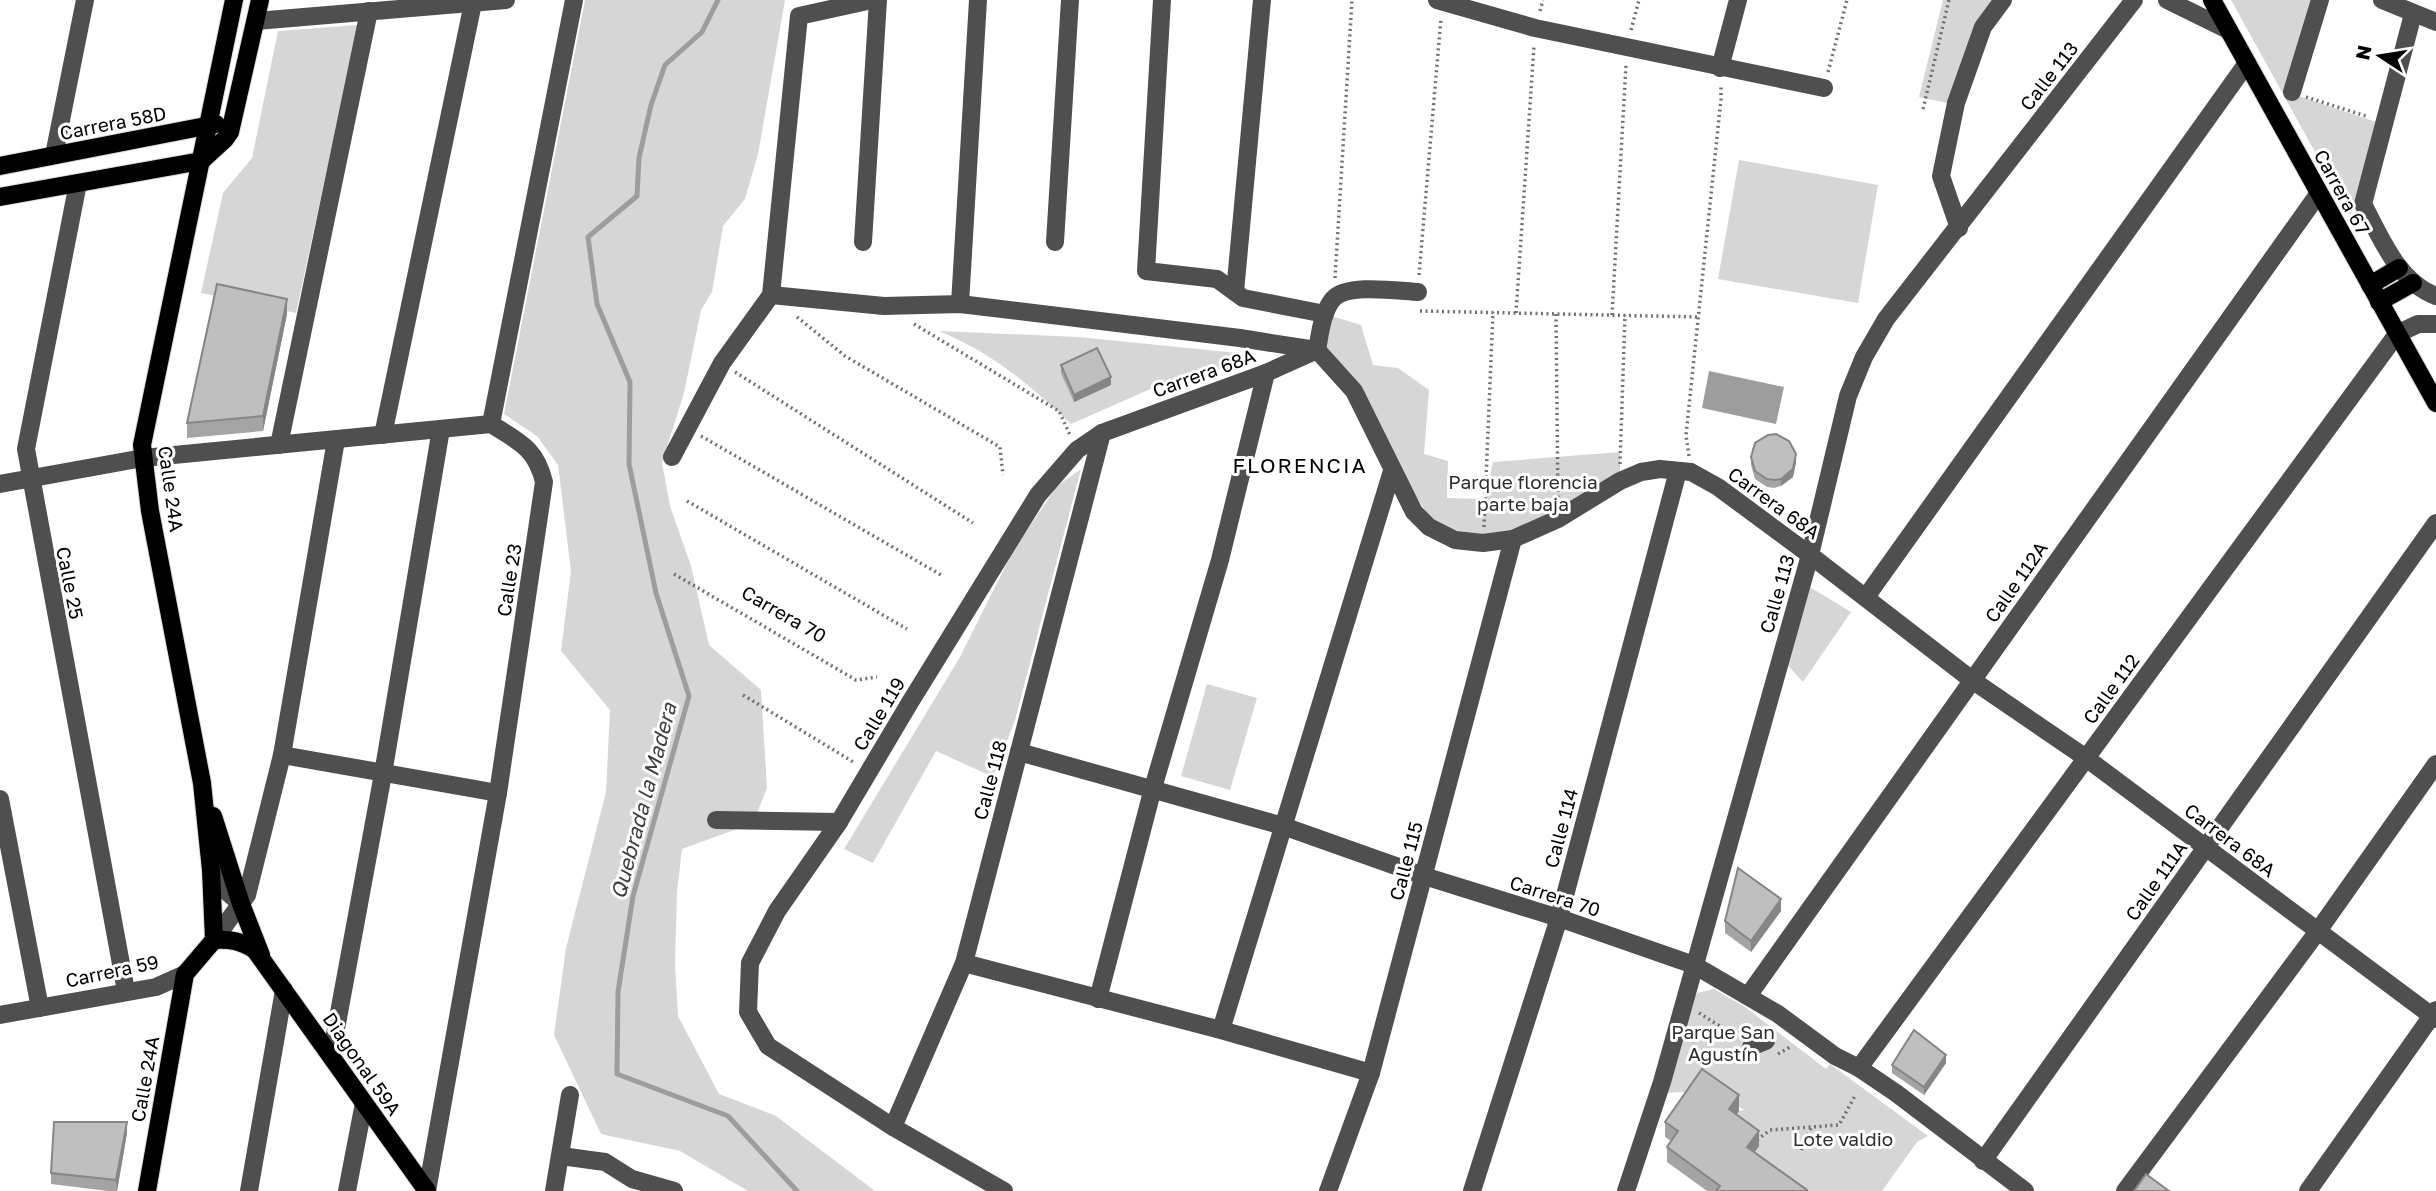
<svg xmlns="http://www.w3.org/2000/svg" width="2436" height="1191" viewBox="0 0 2436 1191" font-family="'Golos Text',sans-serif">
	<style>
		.green { fill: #d6d6d6 }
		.water { fill: #9d9d9d }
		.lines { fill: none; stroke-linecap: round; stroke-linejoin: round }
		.stream { stroke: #9d9d9d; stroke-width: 5 }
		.major-casing { stroke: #dbdbdb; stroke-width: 20 }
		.path { stroke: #717171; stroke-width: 3.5; stroke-dasharray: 2 3.5; stroke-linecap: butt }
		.minor { stroke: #4f4f4f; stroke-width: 18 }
		.major { stroke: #000; stroke-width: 18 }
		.wall { fill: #a4a4a4 }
		.shaded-wall { fill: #868686 }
		.building { fill: #bfbfbf; stroke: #868686; stroke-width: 2 }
		.labels { text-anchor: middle; stroke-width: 6; stroke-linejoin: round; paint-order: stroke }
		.street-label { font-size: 19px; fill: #000; stroke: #fff }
		.park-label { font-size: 19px; fill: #2d2d2d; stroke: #fff }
		.neighbourhood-label { font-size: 21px; letter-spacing: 2px; fill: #000; stroke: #fff }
		.water-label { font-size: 21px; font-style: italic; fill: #3e3e3e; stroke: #fff }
	</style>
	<rect width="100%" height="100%" fill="#fff"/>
	<g class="green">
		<polygon points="585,0 785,0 758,154 745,199 723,226 712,292 701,310 684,393 662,463 670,506 691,566 709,645 761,690 767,788 753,823 682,849 677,892 675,964 678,1016 719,1094 776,1116 875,1191 748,1191 680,1151 601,1134 554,1035 566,948 606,792 610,710 561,651 571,571 558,465 537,436 504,414"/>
		<polygon points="1943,0 1996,0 1952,104 1919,97"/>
		<polygon points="2231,0 2315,0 2287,92 2376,122 2351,217"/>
		<polygon points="358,25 296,313 201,293 223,193 252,158 278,31"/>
		<polygon points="1739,160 1878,185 1858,303 1718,279"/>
		<polygon points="1325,314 1361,325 1373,365 1398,368 1429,390 1424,454 1448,461 1447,498 1485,499 1493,462 1620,452 1620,481 1508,533 1467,535 1431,519 1317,350"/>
		<path d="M939,331L1079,337L1237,353L1239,364L1164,383L1071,424C1029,384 994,354 939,331Z"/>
		<polygon points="1081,469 1015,720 993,777 936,751 873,863 844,849 960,657 1013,551 1057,486"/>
		<polygon points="1808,586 1851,612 1803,682 1784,661"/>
		<polygon points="1207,684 1257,698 1230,790 1181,776"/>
		<path d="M1714,989L1745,1007L1826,1069L1830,1064L1928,1136L1917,1142L1882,1191H1787L1729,1124L1739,1111L1744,1110C1718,1091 1695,1091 1664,1093L1689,1007L1697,993Z"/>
	</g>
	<polygon class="water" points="1709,371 1784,387 1776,424 1702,408"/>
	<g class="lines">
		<polyline class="stream" points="718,0 702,32 665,65 651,105 639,158 637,196 588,237 597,304 630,382 629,464 656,593 689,696 633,896 618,992 617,1074 728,1116 797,1191"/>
		<g class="major-casing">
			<g id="major">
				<polyline points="2212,0 2436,403"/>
				<polyline points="0,166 216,124"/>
				<polyline points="0,197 201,161 225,139 230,132 260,0"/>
				<polyline points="2370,285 2399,268"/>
				<polyline points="2379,302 2413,283"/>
				<polyline points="213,816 241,904 261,955"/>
				<polyline points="214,940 211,870 202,783 150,511 142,445 234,0"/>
				<path d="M214,940C231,939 241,941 255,950L427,1191"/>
				<polyline points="147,1191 185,974 214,940"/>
			</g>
		</g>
		<g class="path">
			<polyline points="1540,11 1543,0"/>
			<polyline points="1631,30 1639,0"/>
			<polyline points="1828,72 1847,0"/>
			<polyline points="2306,97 2369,117"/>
			<polyline points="1923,109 1949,0"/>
			<polyline points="1419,275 1441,18"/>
			<polyline points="1335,278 1352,0"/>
			<polyline points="1420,311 1698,317"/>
			<polyline points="1516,313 1534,46"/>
			<polyline points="1556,314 1558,501"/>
			<polyline points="1612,315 1626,65"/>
			<polyline points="797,317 845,356 1000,447 1003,475"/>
			<polyline points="914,324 1059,411 1070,435"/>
			<polyline points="735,372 973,523"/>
			<polyline points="701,436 941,575"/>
			<polyline points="1689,456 1686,435 1721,99 1721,84"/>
			<polyline points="1620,464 1625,315"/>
			<polyline points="687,501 907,629"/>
			<polyline points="1484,527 1493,312"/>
			<polyline points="674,574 856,680 877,677"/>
			<polyline points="743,695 855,763"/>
			<polyline points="1699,1013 1737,1037"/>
			<polyline points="1692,1041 1727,1030"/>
			<polyline points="1778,1054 1792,1046"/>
			<polyline points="1757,1140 1770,1130 1839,1125 1856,1094"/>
			<polyline points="1801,1150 1811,1128"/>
		</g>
		<g class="minor">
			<polyline points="1162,0 1146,271 1217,279 1243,298 1325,314"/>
			<polyline points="1437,0 1535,28 1824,88"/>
			<polyline points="2167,0 2228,30"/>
			<polyline points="2382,0 2436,22"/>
			<path d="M2413,14L2363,204C2381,238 2398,282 2436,296"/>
			<polyline points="256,21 506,0"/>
			<polyline points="1720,68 1738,0"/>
			<polyline points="2292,92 2320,0"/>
			<polyline points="54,155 85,0"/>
			<polyline points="78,183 26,449 126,991"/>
			<polyline points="1959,228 1941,176 1956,103 1983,27 2003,0"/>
			<polyline points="863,242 878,0"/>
			<polyline points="1055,242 1070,0"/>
			<polyline points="1235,292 1262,0"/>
			<polyline points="771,295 884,306 960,304 1240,338 1316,350"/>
			<polyline points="960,304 978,0"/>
			<polyline points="1317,350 1354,391 1414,512 1429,527 1455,540 1483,543 1513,539 1558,519 1620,481 1641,472 1660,469 1691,472 1718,487 1810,555 1972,680 2086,758 2436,1019"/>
			<path d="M1317,350C1320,334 1322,312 1333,299C1347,283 1398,291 1418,292"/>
			<polyline points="383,435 473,3"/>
			<polyline points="279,445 369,11"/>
			<polyline points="672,457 722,363 771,295 799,16 872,0"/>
			<polyline points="0,484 143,458 491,424"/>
			<polyline points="1866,597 2247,63"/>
			<polyline points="1019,752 1283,826 1424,876 1559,918 1694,965 1778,1014 1835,1056 1859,1068 1896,1093 2025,1191"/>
			<polyline points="282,755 498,793"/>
			<polyline points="0,799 40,1008"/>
			<polyline points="716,820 839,822"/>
			<polyline points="211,870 220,886 241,904"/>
			<polyline points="214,940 247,895 282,755 336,440"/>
			<polyline points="964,963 1221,1030 1371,1073"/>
			<polyline points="1748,996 2319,193"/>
			<polyline points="1098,999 1153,788 1220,560 1266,373"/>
			<polyline points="0,1015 156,987 185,974"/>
			<polyline points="1221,1030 1392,471"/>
			<polyline points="1751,1047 1766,1041"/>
			<polyline points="331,1056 383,774 441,429"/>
			<polyline points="1859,1068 2397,334 2418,324 2436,324"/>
			<polyline points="893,1127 964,963 1102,433"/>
			<polyline points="561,1156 605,1162 632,1179 674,1191"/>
			<polyline points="1983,1161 2436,523"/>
			<polyline points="249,1191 284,990"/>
			<polyline points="347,1191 364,1103"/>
			<path d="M427,1191L498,793L544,482C536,448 519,442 491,424L574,0"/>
			<polyline points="554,1191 570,1095"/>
			<polyline points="1004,1191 893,1127 768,1046 748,1012 750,963 777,911 839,822 909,704 1038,495 1077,450 1102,433 1266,373 1317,350"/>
			<polyline points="1328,1191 1371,1073 1513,539"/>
			<polyline points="1472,1191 1559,918 1678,471"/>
			<polyline points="1626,1191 1662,1082 1810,555 1848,396 1864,357 1886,319 2134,0"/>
			<polyline points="2125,1191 2318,931 2436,764"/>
			<polyline points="2308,1191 2436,1010"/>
		</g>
		<use href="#major" class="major"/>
	</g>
	<g class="wall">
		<polygon points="287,314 263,431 187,438 187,423"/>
		<polygon points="1061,365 1111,385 1074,402 1061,373"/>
		<polygon points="1751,457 1796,462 1793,477 1781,486 1774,488 1767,487 1755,479 1751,465"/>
		<polygon points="1781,911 1751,952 1725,933 1725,921"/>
		<polygon points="1946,1063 1924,1095 1892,1073 1892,1065"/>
		<polygon points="1739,1111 1737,1114 1759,1146 1755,1152 1807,1191 1707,1191 1667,1162 1667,1147 1671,1141 1665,1137 1665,1122"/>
		<polygon points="127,1133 117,1191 108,1191 51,1184 51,1173"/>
	</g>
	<g class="shaded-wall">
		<polygon points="287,299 287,314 263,431 263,416"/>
		<polygon points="1111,377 1111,385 1074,402 1074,395"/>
		<polygon points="1796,454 1796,462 1793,477 1781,486 1781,479"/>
		<polygon points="1781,899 1781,911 1751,952 1751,941"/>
		<polygon points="1946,1055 1946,1063 1924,1095 1924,1087"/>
		<polygon points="1739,1095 1739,1111 1729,1124 1729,1109"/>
		<polygon points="127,1122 127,1133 117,1191 116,1180"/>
		<polygon points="1759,1131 1759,1146 1747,1162 1747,1147"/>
	</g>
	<g class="building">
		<polygon points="217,284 287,299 263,416 187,423"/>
		<polygon points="1097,348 1111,377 1074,395 1061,365"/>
		<polygon points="1776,434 1789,441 1796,454 1793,469 1781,479 1774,480 1767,479 1755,471 1751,457 1755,443 1768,435"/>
		<polygon points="1738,868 1781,899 1751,941 1725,921"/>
		<polygon points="1914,1030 1946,1055 1924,1087 1892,1065"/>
		<polygon points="1702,1069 1739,1095 1729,1109 1759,1131 1747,1147 1807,1190 1806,1191 1716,1191 1720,1186 1667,1147 1678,1131 1665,1122"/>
		<polygon points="54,1122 127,1122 116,1180 51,1173"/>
		<polygon points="2146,1174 2169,1191 2134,1191"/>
	</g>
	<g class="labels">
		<g class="street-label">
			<text transform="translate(2049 76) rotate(-52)" y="7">Calle 113</text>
			<text transform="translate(113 123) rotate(-11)" y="7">Carrera 58D</text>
			<text transform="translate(2342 192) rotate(61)" y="7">Carrera 67</text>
			<text transform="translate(1204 373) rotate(-20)" y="7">Carrera 68A</text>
			<text transform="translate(171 489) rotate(82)" y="7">Calle 24A</text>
			<text transform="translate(1774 503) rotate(36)" y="7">Carrera 68A</text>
			<text transform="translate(509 580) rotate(-81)" y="7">Calle 23</text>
			<text transform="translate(2016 582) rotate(-55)" y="7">Calle 112A</text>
			<text transform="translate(70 583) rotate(79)" y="7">Calle 25</text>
			<text transform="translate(1777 594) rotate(-74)" y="7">Calle 113</text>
			<text transform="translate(784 614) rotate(30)" y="7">Carrera 70</text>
			<text transform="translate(2111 689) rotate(-54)" y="7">Calle 112</text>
			<text transform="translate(879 714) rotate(-59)" y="7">Calle 119</text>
			<text transform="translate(990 780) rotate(-75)" y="7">Calle 118</text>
			<text transform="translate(1561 828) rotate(-75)" y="7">Calle 114</text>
			<text transform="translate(2230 840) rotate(37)" y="7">Carrera 68A</text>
			<text transform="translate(1406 861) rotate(-75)" y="7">Calle 115</text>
			<text transform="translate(2156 881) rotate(-55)" y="7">Calle 111A</text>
			<text transform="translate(1555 896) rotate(18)" y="7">Carrera 70</text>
			<text transform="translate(112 971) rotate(-12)" y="7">Carrera 59</text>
			<text transform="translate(362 1064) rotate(55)" y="7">Diagonal 59A</text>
			<text transform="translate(145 1079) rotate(-80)" y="7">Calle 24A</text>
		</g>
		<g class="park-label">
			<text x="1523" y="489">Parque florencia<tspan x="1523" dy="22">parte baja</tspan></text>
			<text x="1723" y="1039">Parque San<tspan x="1723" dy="22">Agustín</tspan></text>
			<text x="1843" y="1146">Lote valdio</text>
		</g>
		<g class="neighbourhood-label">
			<text x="1300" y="473">FLORENCIA</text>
		</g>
		<g class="water-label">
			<text transform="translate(644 801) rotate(-75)" y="7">Quebrada la Madera</text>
		</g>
	</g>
	<g transform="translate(2380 56) rotate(282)" stroke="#ffffff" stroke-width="5" paint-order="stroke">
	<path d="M0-5L12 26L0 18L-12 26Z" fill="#000000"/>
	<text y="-10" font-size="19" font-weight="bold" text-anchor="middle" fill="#000000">N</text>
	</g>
</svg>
